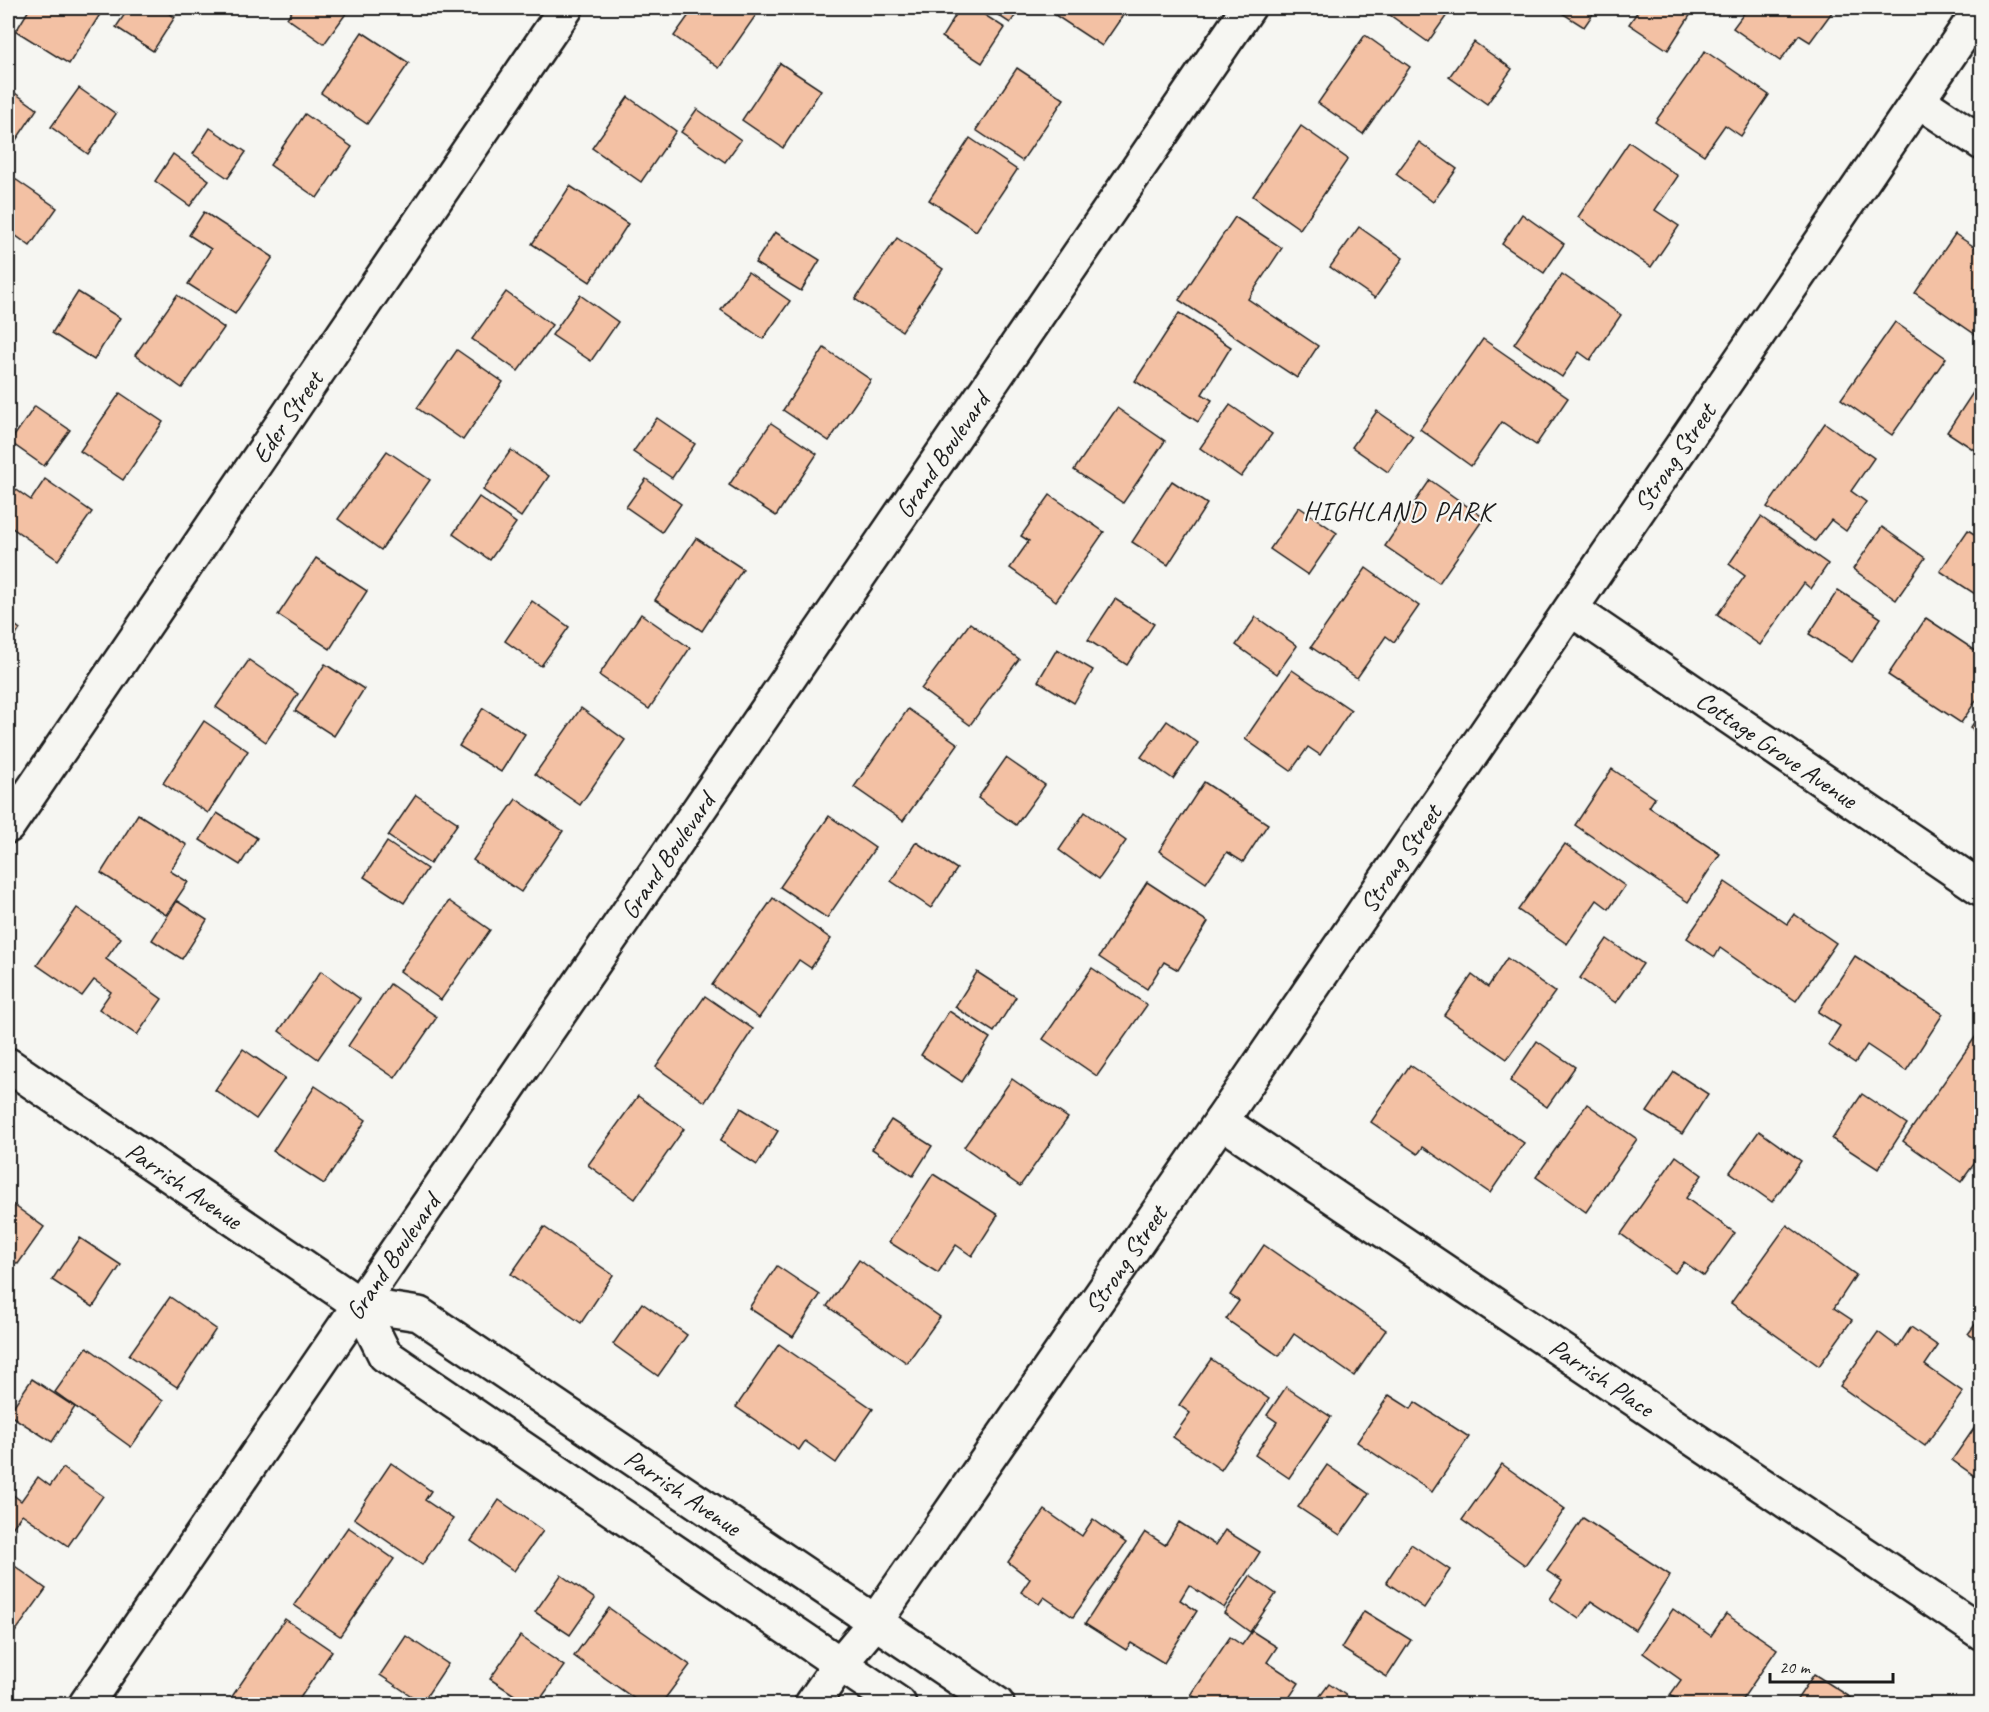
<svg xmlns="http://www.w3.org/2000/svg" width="1989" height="1712" viewBox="0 0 1989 1712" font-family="Caveat,sans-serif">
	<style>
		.building { fill: #f3c1a4; stroke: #1c1c1c; stroke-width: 1.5 }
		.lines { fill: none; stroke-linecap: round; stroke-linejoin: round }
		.street-casing { stroke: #1c1c1c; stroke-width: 38 }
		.street { stroke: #f6f6f2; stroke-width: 33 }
		.labels { text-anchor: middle; stroke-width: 4.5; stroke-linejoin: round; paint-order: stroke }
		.street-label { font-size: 26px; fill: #1c1c1c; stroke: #f6f6f2 }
		.neighbourhood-label { font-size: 27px; letter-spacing: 1.5px; fill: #1c1c1c; stroke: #f6f6f2 }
	</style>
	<rect width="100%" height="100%" fill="#f6f6f2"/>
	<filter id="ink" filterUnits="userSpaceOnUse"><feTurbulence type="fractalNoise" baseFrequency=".0167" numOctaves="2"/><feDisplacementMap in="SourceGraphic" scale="12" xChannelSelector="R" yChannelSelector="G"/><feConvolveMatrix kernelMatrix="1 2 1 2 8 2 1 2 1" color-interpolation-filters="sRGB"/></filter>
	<g filter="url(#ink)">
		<g class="building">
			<polygon points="30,8 104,8 69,64 16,31"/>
			<polygon points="129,8 160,8 175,17 153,51 116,27"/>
			<polygon points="294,8 350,8 324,44 287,18"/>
			<polygon points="694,8 746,8 756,15 719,68 674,36"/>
			<polygon points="960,8 974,8 1005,28 982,63 942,37"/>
			<polygon points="987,8 1021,8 1010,23"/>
			<polygon points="1060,8 1128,8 1102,46 1055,15"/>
			<polygon points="1380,8 1452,8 1428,42"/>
			<polygon points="1554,8 1597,8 1584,27"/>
			<polygon points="1640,8 1681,8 1691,14 1668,50 1629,24"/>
			<polygon points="1748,8 1835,8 1810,42 1799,35 1780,61 1733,28"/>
			<polygon points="362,32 409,63 367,124 321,93"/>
			<polygon points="1365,35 1410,67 1363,134 1318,103"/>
			<polygon points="1474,42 1512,69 1487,104 1449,77"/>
			<polygon points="1705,51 1769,95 1741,136 1725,125 1704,155 1655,122"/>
			<polygon points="780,63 821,90 783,148 742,120"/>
			<polygon points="1017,68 1064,99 1022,161 976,130"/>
			<polygon points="8,88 37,109 8,152"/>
			<polygon points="79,88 116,114 88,154 51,127"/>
			<polygon points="628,97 676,131 641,182 592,148"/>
			<polygon points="697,109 741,140 725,162 681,132"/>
			<polygon points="305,114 352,147 317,198 270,165"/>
			<polygon points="1301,126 1348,159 1300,229 1253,196"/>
			<polygon points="210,128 246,152 228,178 193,154"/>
			<polygon points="970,138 1017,170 976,231 929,200"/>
			<polygon points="1419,142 1457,169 1433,202 1396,174"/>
			<polygon points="1629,142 1678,176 1655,210 1679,226 1651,267 1578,217"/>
			<polygon points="173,154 209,180 190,206 155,181"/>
			<polygon points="15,179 57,208 30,246 8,230 8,191"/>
			<polygon points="570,186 628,224 590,282 532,244"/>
			<polygon points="204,212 273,257 235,314 188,284 211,249 189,235"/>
			<polygon points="1522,214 1564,244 1544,273 1502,244"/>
			<polygon points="1235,217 1282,248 1248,299 1318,346 1297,378 1179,300"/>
			<polygon points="1359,227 1403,258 1375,298 1330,267"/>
			<polygon points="775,232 820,260 801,291 755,263"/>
			<polygon points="1955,234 1982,252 1982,339 1915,293"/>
			<polygon points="897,238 943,269 902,331 855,299"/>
			<polygon points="748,272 790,301 763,339 721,310"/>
			<polygon points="1562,274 1621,315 1590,360 1579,352 1562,377 1514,344"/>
			<polygon points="78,292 120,318 94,360 52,333"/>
			<polygon points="506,292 552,325 518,371 472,339"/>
			<polygon points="177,295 224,328 182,388 135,355"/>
			<polygon points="580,295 618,322 591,361 552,335"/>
			<polygon points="1179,313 1231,347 1202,394 1212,400 1198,422 1135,381"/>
			<polygon points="1895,322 1946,358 1892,435 1841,399"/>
			<polygon points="1483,339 1568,398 1536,445 1502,422 1471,466 1420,429"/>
			<polygon points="824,348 871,380 829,441 783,410"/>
			<polygon points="457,350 503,382 463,440 417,408"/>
			<polygon points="1982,379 1982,455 1947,432"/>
			<polygon points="120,393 163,422 123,480 80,451"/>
			<polygon points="1230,405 1272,434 1241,477 1200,448"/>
			<polygon points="35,406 70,430 44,466 10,442"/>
			<polygon points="1117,408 1165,441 1123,503 1074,470"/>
			<polygon points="1377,411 1413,436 1388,472 1352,447"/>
			<polygon points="657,418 695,444 672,478 633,452"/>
			<polygon points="771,423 817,454 776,516 729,485"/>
			<polygon points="1825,423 1874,458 1851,491 1866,502 1846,531 1831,520 1815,541 1767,507"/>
			<polygon points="511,450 549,476 521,517 483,490"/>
			<polygon points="387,451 430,480 381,550 338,519"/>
			<polygon points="45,479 92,512 58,560 8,525 8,484 31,500"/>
			<polygon points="646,479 681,504 662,532 626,507"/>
			<polygon points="1430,480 1484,518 1439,583 1385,546"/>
			<polygon points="1172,481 1207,504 1168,565 1132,542"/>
			<polygon points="1050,495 1104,532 1056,601 1010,568 1029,541 1021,536"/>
			<polygon points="479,497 516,523 490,560 453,534"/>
			<polygon points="1299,507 1337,533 1308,575 1270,549"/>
			<polygon points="1761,517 1828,564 1811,589 1804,583 1760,645 1717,615 1745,576 1729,564"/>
			<polygon points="1882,527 1925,558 1896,600 1853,569"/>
			<polygon points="1968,530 1982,539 1982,584 1975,594 1940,571"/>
			<polygon points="696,538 743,569 702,631 655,600"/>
			<polygon points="316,558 367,591 330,649 278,615"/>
			<polygon points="1366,568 1419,606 1394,642 1386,636 1357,678 1311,647"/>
			<polygon points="1838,590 1881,618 1852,662 1809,634"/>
			<polygon points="1115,599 1154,624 1127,665 1088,640"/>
			<polygon points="532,601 569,627 541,666 505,641"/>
			<polygon points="641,614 690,648 649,709 599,675"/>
			<polygon points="1256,617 1297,646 1277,674 1236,645"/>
			<polygon points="1926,618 1982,655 1982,692 1961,723 1888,675"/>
			<polygon points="8,620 20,629 8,648"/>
			<polygon points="970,623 1019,659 970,725 921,689"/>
			<polygon points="1057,649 1093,670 1074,703 1038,681"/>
			<polygon points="249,660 298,694 266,742 216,707"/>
			<polygon points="325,664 364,689 334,736 295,711"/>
			<polygon points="1292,670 1351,710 1320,755 1308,747 1291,771 1245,739"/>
			<polygon points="483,708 525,734 501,772 459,746"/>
			<polygon points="581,708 625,740 580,805 535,774"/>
			<polygon points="908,709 958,744 903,821 854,787"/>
			<polygon points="1982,712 1982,736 1970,728"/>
			<polygon points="204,721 248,751 208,813 163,783"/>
			<polygon points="1167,721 1198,743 1173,779 1141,757"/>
			<polygon points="1006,758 1045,785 1016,825 978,798"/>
			<polygon points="1612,769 1655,798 1649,807 1720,854 1688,902 1575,825"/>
			<polygon points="1204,782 1268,824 1243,862 1227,852 1206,883 1159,851"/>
			<polygon points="416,795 458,823 430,864 388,836"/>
			<polygon points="516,799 563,831 521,892 473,860"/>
			<polygon points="1085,812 1126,841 1099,879 1059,850"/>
			<polygon points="217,813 257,838 240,865 200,840"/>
			<polygon points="138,814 187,845 170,871 188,882 166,915 101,873"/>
			<polygon points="829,816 875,848 827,918 780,887"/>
			<polygon points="387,842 427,869 404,903 364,877"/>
			<polygon points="916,842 957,869 931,908 891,881"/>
			<polygon points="1565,844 1625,886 1609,909 1597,900 1567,944 1518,910"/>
			<polygon points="1147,882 1208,922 1178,970 1164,962 1147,989 1099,957"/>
			<polygon points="1725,882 1787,924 1794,914 1836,943 1796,1001 1720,948 1715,957 1687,938"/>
			<polygon points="773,898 831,939 811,968 799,960 759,1018 712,985"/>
			<polygon points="177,901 207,920 182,959 152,940"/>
			<polygon points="449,901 490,930 441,1000 400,971"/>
			<polygon points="77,908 121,938 106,959 162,999 137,1035 99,1009 111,992 94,980 82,996 37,965"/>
			<polygon points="1607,939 1643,964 1616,1003 1580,978"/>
			<polygon points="1855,956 1943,1014 1906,1071 1867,1045 1855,1063 1828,1045 1840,1026 1818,1012"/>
			<polygon points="1507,958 1555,992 1507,1059 1444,1015 1472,975 1488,987"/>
			<polygon points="1092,968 1147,1005 1097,1076 1043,1039"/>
			<polygon points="321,971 360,999 318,1059 279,1031"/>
			<polygon points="977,972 1016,997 994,1032 955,1007"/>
			<polygon points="390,984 437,1017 395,1078 348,1046"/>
			<polygon points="705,996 753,1029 705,1102 656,1067"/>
			<polygon points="949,1011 990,1038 962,1082 921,1055"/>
			<polygon points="1976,1036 1982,1039 1982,1153 1961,1182 1903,1141"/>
			<polygon points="1537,1041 1575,1067 1547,1107 1510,1081"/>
			<polygon points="243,1049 285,1078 256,1119 215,1090"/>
			<polygon points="1410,1065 1524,1143 1490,1193 1423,1147 1418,1154 1371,1122"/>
			<polygon points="1674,1072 1708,1094 1682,1134 1647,1112"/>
			<polygon points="1012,1079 1068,1118 1020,1186 964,1147"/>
			<polygon points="315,1086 366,1120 324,1184 273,1151"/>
			<polygon points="1862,1094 1907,1124 1878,1169 1832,1139"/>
			<polygon points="638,1096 684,1129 635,1199 588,1165"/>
			<polygon points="1587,1104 1637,1139 1586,1212 1536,1177"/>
			<polygon points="741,1108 778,1131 757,1165 720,1141"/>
			<polygon points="891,1120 932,1146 913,1176 872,1149"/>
			<polygon points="1759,1131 1801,1161 1772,1202 1730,1172"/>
			<polygon points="1676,1156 1702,1175 1686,1198 1735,1233 1704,1276 1684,1262 1675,1273 1621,1234"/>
			<polygon points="933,1174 998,1215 972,1256 956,1245 938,1273 889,1242"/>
			<polygon points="8,1201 44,1227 18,1264 8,1257"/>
			<polygon points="1787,1225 1856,1275 1834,1308 1852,1320 1819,1366 1731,1303"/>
			<polygon points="544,1227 613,1275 581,1323 511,1274"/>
			<polygon points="80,1238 121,1265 93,1307 52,1280"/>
			<polygon points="1264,1245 1386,1330 1354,1376 1294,1334 1279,1356 1226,1319 1239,1301 1230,1295"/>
			<polygon points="859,1260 940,1317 907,1363 827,1306"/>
			<polygon points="777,1266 820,1295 793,1337 749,1308"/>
			<polygon points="170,1297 216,1329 177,1387 129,1355"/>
			<polygon points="642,1303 687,1335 658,1376 613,1344"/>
			<polygon points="1982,1315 1982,1343 1968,1334"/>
			<polygon points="1911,1327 1938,1346 1925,1365 1963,1392 1925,1446 1840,1386 1878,1332 1898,1347"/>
			<polygon points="779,1344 873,1409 836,1463 805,1441 799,1450 736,1407"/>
			<polygon points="87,1347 163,1401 131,1447 55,1392"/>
			<polygon points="1211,1359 1269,1399 1221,1470 1173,1437 1190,1413 1179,1405"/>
			<polygon points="32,1379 75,1407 52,1442 8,1414"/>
			<polygon points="1286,1387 1331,1417 1289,1478 1255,1455 1277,1422 1267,1415"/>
			<polygon points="1389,1395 1411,1409 1415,1402 1469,1437 1432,1492 1357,1442"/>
			<polygon points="1982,1417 1982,1481 1952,1460"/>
			<polygon points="391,1463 431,1491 425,1500 453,1519 422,1565 354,1518"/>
			<polygon points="1502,1464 1565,1509 1525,1565 1462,1520"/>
			<polygon points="1327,1465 1369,1494 1340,1535 1298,1507"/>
			<polygon points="63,1468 103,1496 68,1546 22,1514 8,1534 8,1491 21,1501 38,1477 50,1486"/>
			<polygon points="499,1500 543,1531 514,1571 471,1541"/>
			<polygon points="1045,1510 1082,1536 1093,1519 1126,1543 1073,1617 1044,1597 1039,1604 1021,1592 1030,1579 1008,1562"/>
			<polygon points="1583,1518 1670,1575 1635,1630 1591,1601 1579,1619 1550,1599 1562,1581 1547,1571"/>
			<polygon points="1179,1522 1215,1545 1225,1530 1260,1552 1224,1608 1189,1585 1180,1600 1197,1611 1164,1663 1131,1643 1126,1650 1085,1624 1145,1532 1165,1545"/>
			<polygon points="348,1527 394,1559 340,1636 294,1605"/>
			<polygon points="1411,1544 1450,1570 1424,1608 1386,1582"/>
			<polygon points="8,1561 46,1589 8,1642"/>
			<polygon points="561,1575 595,1599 570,1635 535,1612"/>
			<polygon points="1250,1576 1276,1594 1250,1632 1224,1613"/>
			<polygon points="609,1608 690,1665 661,1704 642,1704 574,1656"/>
			<polygon points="1673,1609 1711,1636 1726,1614 1777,1649 1739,1704 1684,1704 1670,1695 1681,1680 1643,1653"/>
			<polygon points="1364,1611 1411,1640 1387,1677 1341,1648"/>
			<polygon points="285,1619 332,1651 296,1704 240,1704 231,1698"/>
			<polygon points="1252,1631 1277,1647 1267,1662 1299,1683 1285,1704 1206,1704 1191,1695 1230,1637 1242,1645"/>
			<polygon points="406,1636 448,1664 422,1703 380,1675"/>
			<polygon points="520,1636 564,1666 537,1704 528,1704 490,1679"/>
			<polygon points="1814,1674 1861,1704 1794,1704"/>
			<polygon points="1329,1684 1359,1704 1314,1704"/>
		</g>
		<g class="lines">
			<g class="street-casing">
				<g id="street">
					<polyline points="1919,101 1982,143"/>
					<path id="s1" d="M1571,609L1982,889"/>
					<path id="s2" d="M8,826L566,8"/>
					<path id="s3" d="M8,1065L360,1305L419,1314L997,1704"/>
					<path id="s4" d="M1221,1121L1982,1633"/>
					<polyline points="360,1305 385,1355 899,1704"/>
					<path id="s5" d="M86,1704L1248,8"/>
					<path id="s6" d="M812,1704L840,1664L875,1622L1221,1121L1981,8"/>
				</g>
			</g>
			<use href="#street" class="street"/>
		</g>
	</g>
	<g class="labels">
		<g class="street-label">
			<text dy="9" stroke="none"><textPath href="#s2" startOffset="495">Eder Street</textPath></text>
			<text dy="9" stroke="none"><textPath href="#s5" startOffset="1514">Grand Boulevard</textPath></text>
			<text dy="9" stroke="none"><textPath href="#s6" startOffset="1516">Strong Street</textPath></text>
			<text dy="9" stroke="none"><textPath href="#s1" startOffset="249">Cottage Grove Avenue</textPath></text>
			<text dy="9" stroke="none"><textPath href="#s5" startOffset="1028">Grand Boulevard</textPath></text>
			<text dy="9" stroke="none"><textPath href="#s6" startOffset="1030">Strong Street</textPath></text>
			<text dy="9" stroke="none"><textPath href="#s3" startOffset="213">Parrish Avenue</textPath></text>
			<text dy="9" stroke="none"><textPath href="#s5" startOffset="542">Grand Boulevard</textPath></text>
			<text dy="9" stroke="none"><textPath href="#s6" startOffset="544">Strong Street</textPath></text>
			<text dy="9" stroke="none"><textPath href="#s4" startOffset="459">Parrish Place</textPath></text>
			<text dy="9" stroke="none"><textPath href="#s3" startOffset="804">Parrish Avenue</textPath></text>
		</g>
		<g class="neighbourhood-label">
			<text x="1398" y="520">HIGHLAND PARK</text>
		</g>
	</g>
	<rect width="1989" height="1712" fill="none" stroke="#f6f6f2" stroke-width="30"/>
	<rect x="15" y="15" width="1959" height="1682" fill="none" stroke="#1c1c1c" stroke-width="2" filter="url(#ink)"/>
	<path d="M1770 1673v9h123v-9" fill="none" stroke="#1c1c1c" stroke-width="3"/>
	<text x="1779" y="1673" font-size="18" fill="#1c1c1c" stroke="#f6f6f2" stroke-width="4.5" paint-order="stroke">20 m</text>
</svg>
